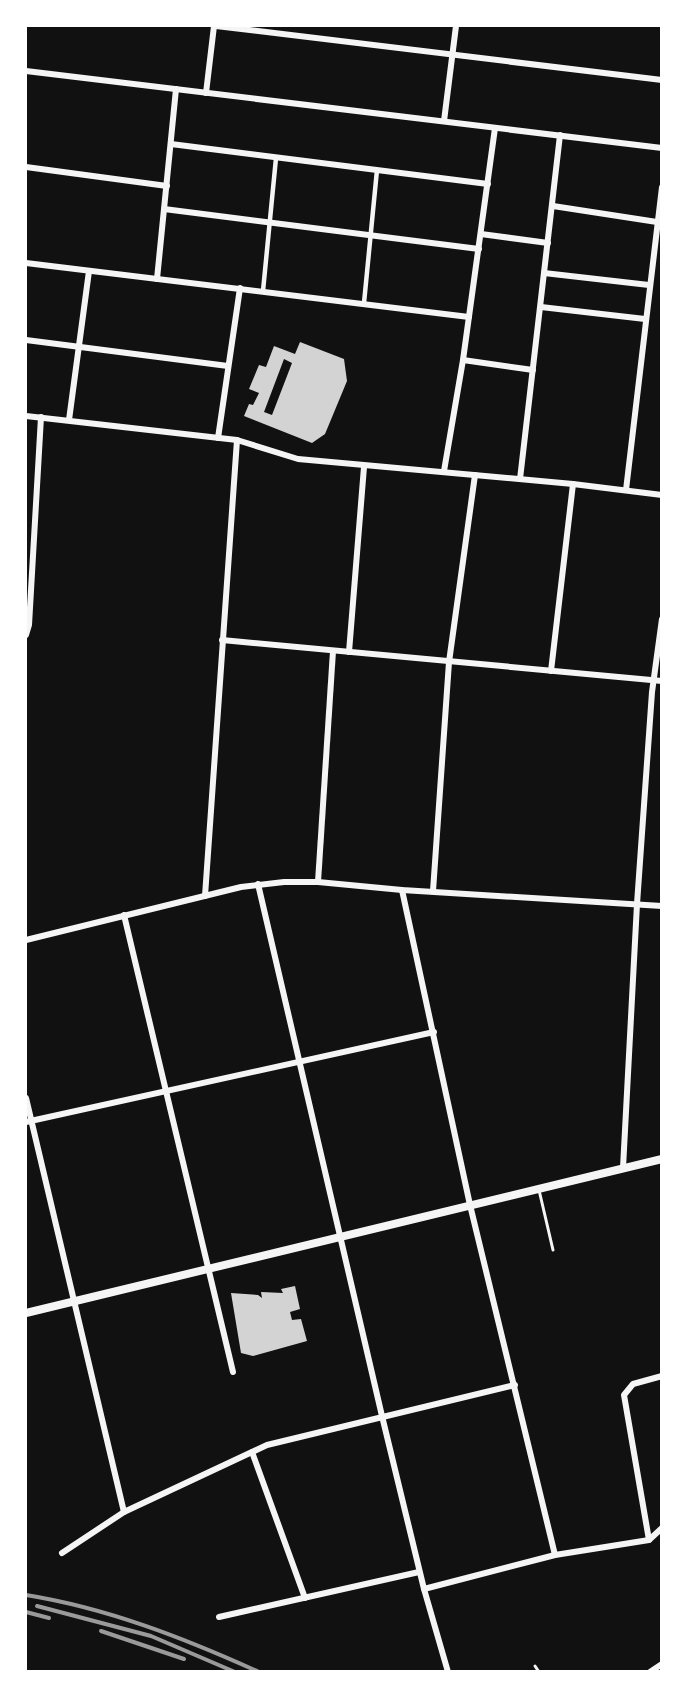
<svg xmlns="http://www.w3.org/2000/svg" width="687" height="1697" viewBox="0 0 687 1697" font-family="Rubik,sans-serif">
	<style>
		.building { fill: #d3d3d3; fill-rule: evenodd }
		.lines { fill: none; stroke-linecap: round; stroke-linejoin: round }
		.service { stroke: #f5f5f5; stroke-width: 3 }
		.pedestrian { stroke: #f5f5f5; stroke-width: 4.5 }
		.minor { stroke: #f5f5f5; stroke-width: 6 }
		.tertiary { stroke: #f5f5f5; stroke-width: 8 }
		.rail { stroke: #9a9a9a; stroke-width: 4 }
	</style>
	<rect width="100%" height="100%" fill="#111"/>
	<g class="building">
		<path d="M300,342L344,359L347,381L325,434L312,443L244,416L249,404L253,405L259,393L249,389L259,365L266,367L274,346L295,354ZM284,359L292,363L272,415L264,412Z"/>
		<polygon points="295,1286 300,1309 290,1312 292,1320 301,1319 307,1341 253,1356 241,1353 231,1293 258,1295 262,1298 261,1292 283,1293 281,1289"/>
	</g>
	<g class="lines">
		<g class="service">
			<polyline points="539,1190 553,1250"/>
			<polyline points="535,1666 539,1672"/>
		</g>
		<g class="pedestrian">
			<polyline points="263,291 276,158"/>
			<polyline points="364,303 377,170"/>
		</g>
		<g class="minor">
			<polyline points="216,26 662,80"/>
			<polyline points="26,71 662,148"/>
			<polyline points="206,93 214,26"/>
			<polyline points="444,121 456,26"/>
			<polyline points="171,144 488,184"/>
			<polyline points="26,167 167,186"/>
			<polyline points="553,206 657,222"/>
			<polyline points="164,209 479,249"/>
			<polyline points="481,234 548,243"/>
			<polyline points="26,263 469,317"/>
			<polyline points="544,273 649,285"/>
			<polyline points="157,279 176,89"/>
			<polyline points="541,307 645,319"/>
			<polyline points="26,340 228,366"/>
			<polyline points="463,360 533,370"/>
			<polyline points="26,416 237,440 298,459 573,484 662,495"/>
			<polyline points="69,420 89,271"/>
			<polyline points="218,438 240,288"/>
			<polyline points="444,471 463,360 495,128"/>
			<polyline points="520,479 560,135"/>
			<polyline points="626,490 662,187"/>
			<polyline points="26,635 29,625 41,417"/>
			<polyline points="222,640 662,681"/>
			<polyline points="349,652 364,467"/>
			<polyline points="551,671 573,484"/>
			<polyline points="318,882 333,651"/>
			<polyline points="258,884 382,1416 424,1589 448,1672"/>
			<polyline points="402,890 470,1205 555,1555"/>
			<polyline points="433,891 449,662 475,475"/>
			<polyline points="205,896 237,440"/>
			<polyline points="124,915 233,1372"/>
			<polyline points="26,940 241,887 284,882 318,882 402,890 662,906"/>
			<polyline points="26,1098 124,1512"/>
			<polyline points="26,1122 434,1032"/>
			<polyline points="623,1168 637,904 652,692 662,619"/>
			<polyline points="252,1452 305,1598"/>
			<polyline points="649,1540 624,1395 633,1384 662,1376"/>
			<polyline points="62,1553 124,1512 267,1445 515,1385"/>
			<polyline points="424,1589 555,1555 649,1540 662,1528"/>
			<polyline points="219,1617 419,1572"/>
			<polyline points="650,1672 662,1664"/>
		</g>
		<polyline class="tertiary" points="26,1313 662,1159"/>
		<g class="rail">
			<path d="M26,1595C107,1608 184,1638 259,1672"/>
			<polyline points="37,1606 151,1636 235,1672"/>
			<polyline points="26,1612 49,1618"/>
			<polyline points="101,1631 184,1659"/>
		</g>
	</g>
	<rect width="687" height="1697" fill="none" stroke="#ffffff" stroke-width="54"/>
</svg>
